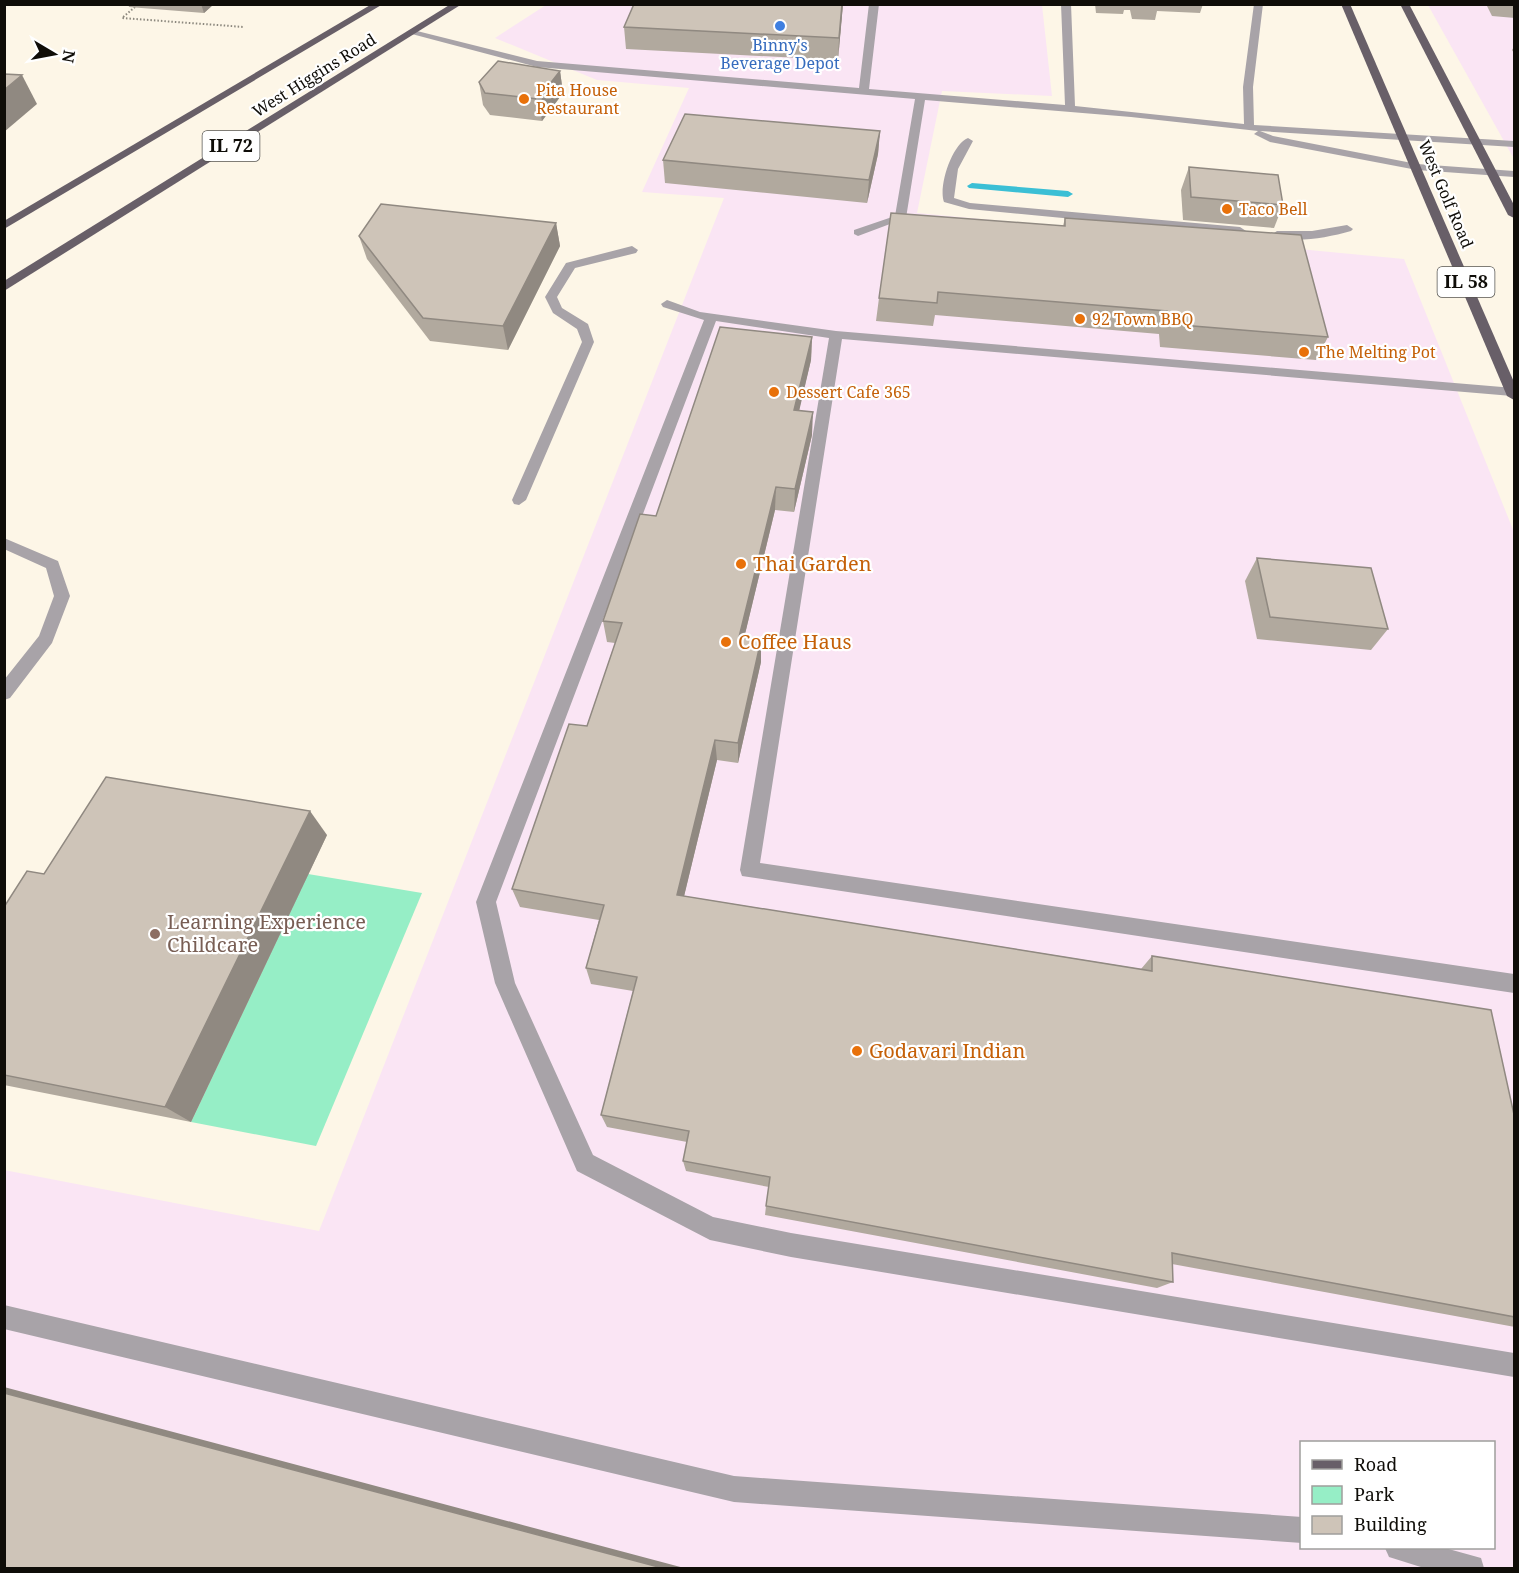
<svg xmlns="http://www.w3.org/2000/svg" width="1519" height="1573" viewBox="0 0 1519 1573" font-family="'Noto Serif',serif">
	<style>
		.commercial { fill: #fae5f4; fill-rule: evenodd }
		.green { fill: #96eec6 }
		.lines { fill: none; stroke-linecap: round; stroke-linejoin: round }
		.stream { fill: #3bbfd5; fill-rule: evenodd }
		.path { stroke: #8c887e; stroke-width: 2; stroke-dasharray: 1.5 2; stroke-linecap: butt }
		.minor { fill: #a8a3a8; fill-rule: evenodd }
		.major { fill: #685f68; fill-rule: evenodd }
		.wall { fill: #b1a99e }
		.shaded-wall { fill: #908981 }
		.building { fill: #cec4b8; stroke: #908981; stroke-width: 1.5 }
		.shop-dot { fill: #3f7fe0; stroke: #fff; stroke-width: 2 }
		.food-dot { fill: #e8710a; stroke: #fff; stroke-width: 2 }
		.education-dot { fill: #8d6e63; stroke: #fff; stroke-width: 2 }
		.labels { text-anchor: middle; stroke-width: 4.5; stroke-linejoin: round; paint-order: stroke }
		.far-shop-label { font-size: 16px; fill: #366cbe; stroke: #fff }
		.far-street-label { font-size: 16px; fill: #0f0d08; stroke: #fff }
		.far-food-label { font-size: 16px; fill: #c56008; stroke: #fff; text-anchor: start }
		.shield { fill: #fff; stroke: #575652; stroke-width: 1.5 }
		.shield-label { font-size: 18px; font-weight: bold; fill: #0f0d08 }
		.food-label { font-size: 20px; fill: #c56008; stroke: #fff; text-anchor: start }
		.education-label { font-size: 20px; fill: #785e54; stroke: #fff; text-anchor: start }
	</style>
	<rect width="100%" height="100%" fill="#fdf6e7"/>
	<g class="commercial">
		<path d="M546,5H1042L1052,96L942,91L917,213L1404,259L1514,532V1568H5L4,1170L319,1231L724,198L642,192L689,88L597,80L495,38ZM1302,1442H1494V1548H1302Z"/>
		<polygon points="1428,5 1514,5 1514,159"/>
	</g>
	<polygon class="green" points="308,874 422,893 316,1146 191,1122"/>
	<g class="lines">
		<polygon class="stream" points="972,183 1068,191 1073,194 1068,197 969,188 967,186"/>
		<polyline class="path" points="135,7 122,18 244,27"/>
		<g class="minor">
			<polygon points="869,4 879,4 869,89 1065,105 1061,4 1071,4 1075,106 1244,124 1243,87 1254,4 1263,4 1253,87 1254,125 1514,141 1514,147 1260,131 1273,136 1417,164 1514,171 1514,177 1417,170 1270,142 1254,134 1258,131 1131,117 925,100 906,218 858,236 854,234 854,230 895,216 915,99 537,67 408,33 413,30 537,61 859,88"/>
			<path d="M968,138L973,141L958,169L954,198L970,203L1240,227L1246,231L1240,235L969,209L944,202C938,187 952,144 968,138Z"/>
			<path d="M1347,225L1353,229L1351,231C1326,238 1298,243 1273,237L1271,235L1277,231H1312Z"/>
			<polygon points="632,246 638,250 636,253 575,268 557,297 562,308 588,324 594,342 526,500 519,505 514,504 512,500 582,342 577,329 553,313 545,297 566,263"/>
			<polygon points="667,300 700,312 836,331 1514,388 1514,396 1512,396 842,339 760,863 1514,974 1514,993 742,876 740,870 829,338 716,321 496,902 515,983 593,1155 713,1217 791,1233 1514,1353 1514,1377 791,1257 710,1240 577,1171 495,983 476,902 704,320 663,307 661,304"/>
			<polygon points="4,538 58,561 70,596 52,643 10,698 4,700 4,680 39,636 54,596 46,568 4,549"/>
			<polygon points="4,1305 734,1476 1302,1517 1302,1543 734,1502 4,1329"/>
			<polygon points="1385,1548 1445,1548 1481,1558 1484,1568 1424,1568 1389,1557"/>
		</g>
		<g class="major">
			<polygon points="372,4 383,4 4,229 4,221"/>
			<polygon points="451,4 462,4 4,291 4,281"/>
			<polygon points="1341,4 1350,4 1514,382 1514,400 1507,396"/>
			<polygon points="1400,4 1409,4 1514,205 1514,218 1508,215"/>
		</g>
	</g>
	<g class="wall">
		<polygon points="128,4 214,4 204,13 129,7"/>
		<polygon points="843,4 838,60 626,49 624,27"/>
		<polygon points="1095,4 1203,4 1200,13 1157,11 1155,20 1132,19 1130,10 1124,10 1123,14 1096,13"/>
		<polygon points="1486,4 1515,4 1515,18 1492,16"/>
		<polygon points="1515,45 1515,55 1512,50"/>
		<polygon points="560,71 563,93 542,121 490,115 483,105 479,82"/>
		<polygon points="880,131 878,154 867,203 665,183 663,160"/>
		<polygon points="1189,167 1283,205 1274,228 1183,220 1181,190"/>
		<polygon points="1065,218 1328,337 1316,360 1160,347 1159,334 935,315 933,326 876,321 879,298 1063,226"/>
		<polygon points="556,223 560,246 508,350 430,341 367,259 359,236"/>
		<polygon points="812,337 811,360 799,410 812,435 794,512 775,510 744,638 761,662 738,763 717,760 684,896 1141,969 1152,956 1515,1119 1515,1327 1172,1264 1173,1282 1157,1288 765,1215 766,1206 769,1187 686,1171 683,1161 687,1142 607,1127 601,1115 633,991 591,984 586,968 599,920 520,907 512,889 587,726 615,643 607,642 603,621 656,516"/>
		<polygon points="1257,558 1388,629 1371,650 1257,639 1245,581"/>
		<polygon points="327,835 191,1122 4,1085 4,907 44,874"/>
	</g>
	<g class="shaded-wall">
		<polygon points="201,4 214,4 204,13"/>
		<polygon points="842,4 843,4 838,60 839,38"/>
		<polygon points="560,71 563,93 542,121 538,99"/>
		<polygon points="22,75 37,104 4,132 4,90"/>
		<polygon points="880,131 878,154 867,203 869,180"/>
		<polygon points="556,223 560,246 508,350 503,326"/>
		<polygon points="812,337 811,360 794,433 794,410"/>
		<polygon points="813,412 812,435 794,512 795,489"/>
		<polygon points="776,487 775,510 739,659 739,637"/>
		<polygon points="761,640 761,662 738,763 738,743"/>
		<polygon points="715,740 717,760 680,913 677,895"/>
		<polygon points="310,811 327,835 191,1122 165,1107"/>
		<polygon points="4,1387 688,1569 666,1569 4,1393"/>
	</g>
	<g class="building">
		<polygon points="634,4 842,4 839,38 624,27"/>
		<polygon points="498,61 560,71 538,99 485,93 479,82"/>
		<polygon points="4,74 22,75 4,90"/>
		<polygon points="685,114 880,131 869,180 663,160"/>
		<polygon points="1189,167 1278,175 1283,205 1191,197"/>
		<polygon points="381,204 556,223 503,326 423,318 359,236"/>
		<polygon points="891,213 1065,226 1065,218 1301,235 1328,337 1169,324 1167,311 938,292 937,303 879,298"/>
		<polygon points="720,327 812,337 794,410 813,412 795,489 776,487 739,637 761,640 738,743 715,740 677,895 1152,971 1152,956 1491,1010 1515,1119 1515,1317 1172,1253 1173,1282 766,1206 770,1177 683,1161 689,1131 601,1115 637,977 586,968 604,905 512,889 569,724 587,726 622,623 603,621 640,514 656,516"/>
		<polygon points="1257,558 1371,568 1388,629 1270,617"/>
		<polygon points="106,777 310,811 165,1107 4,1075 4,907 27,871 44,874"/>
		<polygon points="4,1393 666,1569 4,1569"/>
	</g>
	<circle class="shop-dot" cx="780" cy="26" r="6"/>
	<g class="food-dot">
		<circle cx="524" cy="99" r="6"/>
		<circle cx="1227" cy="209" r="6"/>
		<circle cx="1080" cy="319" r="6"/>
		<circle cx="1304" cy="352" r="6"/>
		<circle cx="774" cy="392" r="6"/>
		<circle cx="741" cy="564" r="6"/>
		<circle cx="726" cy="642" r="6"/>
		<circle cx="857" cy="1051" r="6"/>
	</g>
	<circle class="education-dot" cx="155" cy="934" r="6"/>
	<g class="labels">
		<g class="far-shop-label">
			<text x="780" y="51">Binny's<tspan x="780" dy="18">Beverage Depot</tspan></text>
		</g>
		<g class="far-street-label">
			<text transform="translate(314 75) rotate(-32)" y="6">West Higgins Road</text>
			<text transform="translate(1446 194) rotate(67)" y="6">West Golf Road</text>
		</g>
		<g class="far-food-label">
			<text x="536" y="96">Pita House<tspan x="536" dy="18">Restaurant</tspan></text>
			<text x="1239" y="215">Taco Bell</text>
			<text x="1092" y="325">92 Town BBQ</text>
			<text x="1316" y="358">The Melting Pot</text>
			<text x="786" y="398">Dessert Cafe 365</text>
		</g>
		<g class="shield">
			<rect x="202.5" y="131" width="57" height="30" rx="4.5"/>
			<rect x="1437.5" y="267" width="57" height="30" rx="4.5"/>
		</g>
		<g class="shield-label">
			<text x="231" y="152">IL 72</text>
			<text x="1466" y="288">IL 58</text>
		</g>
		<g class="food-label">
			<text x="753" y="571">Thai Garden</text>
			<text x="738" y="649">Coffee Haus</text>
			<text x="869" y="1058">Godavari Indian</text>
		</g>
		<g class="education-label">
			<text x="167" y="929">Learning Experience<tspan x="167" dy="23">Childcare</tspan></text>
		</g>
	</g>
	<rect width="1519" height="1573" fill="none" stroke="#0f0d08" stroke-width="12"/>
	<rect x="1300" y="1441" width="195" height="108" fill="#ffffff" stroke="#9f9e9c" stroke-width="1.5"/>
	<rect x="1312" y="1460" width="30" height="9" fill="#685f68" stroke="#9f9e9c" stroke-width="1.5"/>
	<text x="1354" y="1471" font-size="18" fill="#0f0d08">Road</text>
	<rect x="1312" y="1486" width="30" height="18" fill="#96eec6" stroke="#9f9e9c" stroke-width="1.5"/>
	<text x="1354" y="1501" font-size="18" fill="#0f0d08">Park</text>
	<rect x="1312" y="1516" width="30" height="18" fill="#cec4b8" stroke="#9f9e9c" stroke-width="1.5"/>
	<text x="1354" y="1531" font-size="18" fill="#0f0d08">Building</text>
	<g transform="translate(54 54) rotate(100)" stroke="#ffffff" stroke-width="4.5" paint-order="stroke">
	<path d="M0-4.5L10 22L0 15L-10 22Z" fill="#0f0d08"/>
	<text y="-9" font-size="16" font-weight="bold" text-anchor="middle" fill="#0f0d08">N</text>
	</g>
</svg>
